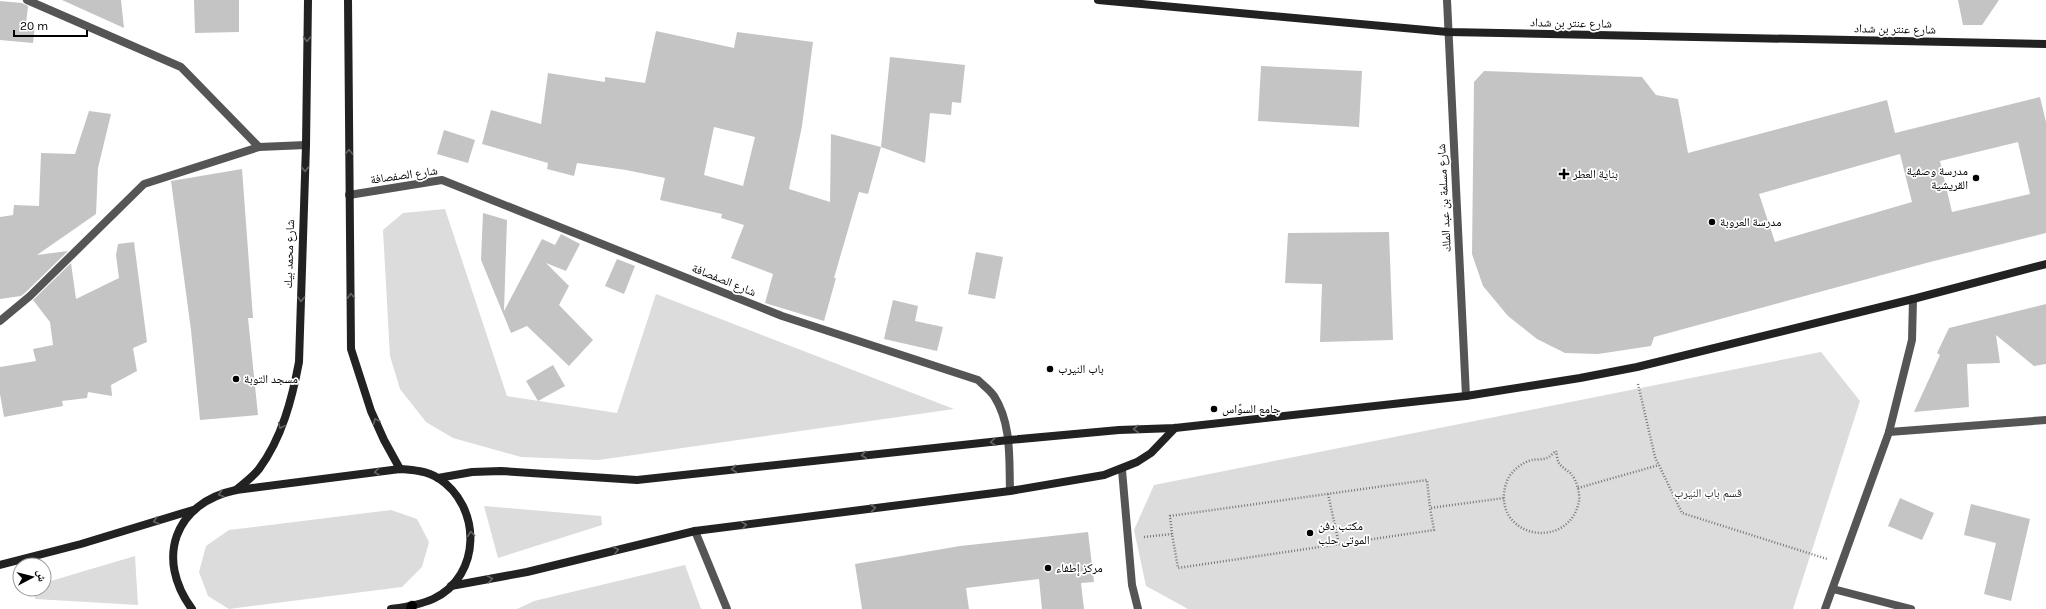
<svg xmlns="http://www.w3.org/2000/svg" width="2046" height="609" viewBox="0 0 2046 609" font-family="Karla,'Noto Naskh Arabic',sans-serif">
	<style>
		.green { fill: #dcdcdc }
		.building { fill: #c4c4c4; fill-rule: evenodd }
		.lines { fill: none; stroke-linecap: round; stroke-linejoin: round }
		.primary-casing { stroke: #dbdbdb; stroke-width: 12 }
		.path { stroke: #777; stroke-width: 2.5; stroke-dasharray: 1 2; stroke-linecap: butt }
		.minor { stroke: #555; stroke-width: 8 }
		.tertiary { stroke: #555; stroke-width: 8 }
		.secondary { stroke: #222; stroke-width: 8 }
		.primary { stroke: #000; stroke-width: 10 }
		.oneway { stroke: #646464 }
		.poi-dot { fill: #000; stroke: #fff; stroke-width: 1.5 }
		.labels { text-anchor: middle; stroke-width: 3.5; stroke-linejoin: round; paint-order: stroke }
		.street-label { font-size: 12px; fill: #000; stroke: #fff }
		.poi-label { font-size: 12px; fill: #000; stroke: #fff; text-anchor: start }
		.park-label { font-size: 12px; fill: #333; stroke: #fff }
	</style>
	<rect width="100%" height="100%" fill="#fff"/>
	<g class="green">
		<polygon points="445,209 507,396 617,413 656,294 954,409 599,460 521,457 453,438 426,422 400,389 390,356 383,230 403,213"/>
		<polygon points="1821,352 1860,401 1793,609 1188,609 1146,586 1134,530 1154,485"/>
		<polygon points="484,506 601,516 602,525 498,558"/>
		<polygon points="391,510 417,519 429,542 422,567 402,587 229,609 208,596 199,572 206,546 229,530"/>
		<polygon points="135,556 138,605 35,599 34,589 44,589 44,583"/>
		<polygon points="685,565 701,609 517,609 534,601"/>
	</g>
	<g class="building">
		<polygon points="62,0 121,0 124,28"/>
		<polygon points="194,0 239,0 239,32 195,33"/>
		<polygon points="1958,0 1999,0 1982,25 1963,25"/>
		<polygon points="0,1 22,3 28,6 26,24 35,25 33,43 0,40"/>
		<path d="M656,31L734,48L737,32L813,42L802,126L789,189L830,202L831,134L881,147L868,194L859,192L834,278H836L824,321L765,303L773,274L731,258L744,225L721,218L722,214L660,200L665,178L626,170L577,163L574,176L547,169L548,163L482,144L491,110L541,124L548,73L605,82V77L645,83ZM714,127L755,137L743,186L704,175Z"/>
		<polygon points="890,57 965,65 961,103 952,102 951,115 930,113 925,163 881,147"/>
		<polygon points="1261,66 1362,71 1359,127 1258,121"/>
		<path d="M1484,71L1642,77L1656,95L1678,99L1688,153L1887,100L1895,133L2040,97L2046,122V233L1930,262L1654,337L1651,346L1598,354L1565,353L1537,339L1508,316L1483,286L1472,254L1474,82ZM2018,142L2030,194L1952,212L1940,161ZM1900,154L1912,202L1775,242L1759,194Z"/>
		<polygon points="89,111 111,114 98,168 96,214 37,255 68,251 26,292 21,296 0,299 0,217 13,215 14,205 39,206 41,153 75,154"/>
		<polygon points="444,130 475,140 468,163 437,154"/>
		<polygon points="242,169 253,318 248,318 258,415 200,420 191,330 171,181"/>
		<polygon points="483,213 507,220 504,311 542,239 555,245 561,234 580,244 566,271 546,263 569,286 559,305 593,340 569,366 527,326 511,333 481,260"/>
		<polygon points="1389,232 1393,340 1320,342 1322,284 1285,283 1288,233"/>
		<polygon points="134,242 147,342 133,348 137,371 111,385 112,396 88,392 87,398 62,401 63,406 4,417 0,394 0,367 36,361 33,349 53,345 50,322 33,300 71,263 76,299 119,278 116,255 118,244"/>
		<polygon points="976,252 1003,257 995,299 968,294"/>
		<polygon points="617,259 635,266 624,294 605,286"/>
		<polygon points="893,300 918,306 915,321 943,327 937,351 884,339"/>
		<polygon points="2046,304 2046,364 2034,366 1996,335 2000,363 1967,364 1969,407 1914,412 1940,355 1937,353 1949,328"/>
		<polygon points="553,365 565,386 538,401 526,381"/>
		<polygon points="1900,498 1934,513 1922,540 1888,526"/>
		<polygon points="1971,504 2030,519 2011,601 1984,594 1996,543 1964,535"/>
		<polygon points="1088,532 1094,582 1081,583 1084,609 1042,609 1039,579 966,588 969,609 862,609 855,564 960,546"/>
	</g>
	<g class="lines">
		<g class="primary-casing">
			<polyline id="primary" points="411,609 412,606"/>
		</g>
		<g class="path">
			<polyline points="1638,384 1655,457 1682,513 1827,559"/>
			<path d="M1556,451C1557,454 1557,460 1559,463C1562,468 1569,471 1572,475C1577,481 1580,494 1579,501C1570,549 1500,540 1504,493C1505,486 1507,478 1512,473C1517,467 1524,462 1532,460C1536,459 1542,460 1547,458C1550,457 1553,453 1556,451Z"/>
			<polyline points="1578,488 1659,465"/>
			<polyline points="1328,494 1339,544"/>
			<polyline points="1172,534 1170,516 1427,480 1430,508"/>
			<polyline points="1144,537 1172,534 1178,568 1434,530 1430,508 1504,498"/>
		</g>
		<g class="minor">
			<polyline points="27,0 181,67 259,147"/>
			<path d="M349,195L442,180L782,316L978,380C983,385 990,390 994,396C1012,424 1009,459 1010,491"/>
			<polyline points="0,321 30,296 144,184 259,147 306,145"/>
			<polyline points="1889,432 2046,420"/>
			<polyline points="695,531 727,609"/>
			<polyline points="1833,589 1911,609"/>
		</g>
		<g class="tertiary">
			<polyline points="1447,0 1466,396"/>
			<polyline points="1122,470 1132,585 1138,609"/>
			<polyline points="1825,609 1889,432 1912,340 1913,299"/>
		</g>
		<g class="secondary">
			<polyline points="348,0 351,349 371,411 384,440 400,469"/>
			<polyline points="1098,0 1448,32 2046,44"/>
			<polyline points="438,478 472,472 501,471 637,480 1009,440 1119,430 1175,428 1466,396 1580,378 1637,367 1913,299 2046,264"/>
			<path d="M236,490C244,483 253,477 259,469C282,438 292,399 299,362L306,145L308,0"/>
			<polyline points="0,565 81,544 193,510"/>
			<polyline points="451,586 527,572 695,531 1010,491 1104,475 1137,462 1151,453 1175,428"/>
			<path d="M192,609C155,559 174,503 236,490L400,469C413,470 427,471 438,478C482,506 482,576 433,599C420,605 405,607 391,609"/>
		</g>
		<use href="#primary" class="primary"/>
	</g>
	<defs><path id="oneway-chevron" d="M-2-3.5L2.5 0L-2 3.5" fill="none" stroke-width="1.6" stroke-linecap="round" stroke-linejoin="round"/></defs>
	<g class="oneway">
		<use href="#oneway-chevron" transform="translate(307 39) rotate(91)"/>
		<use href="#oneway-chevron" transform="translate(349 152) rotate(-90)"/>
		<use href="#oneway-chevron" transform="translate(305 169) rotate(92)"/>
		<use href="#oneway-chevron" transform="translate(351 296) rotate(-91)"/>
		<use href="#oneway-chevron" transform="translate(301 299) rotate(92)"/>
		<use href="#oneway-chevron" transform="translate(376 421) rotate(-114)"/>
		<use href="#oneway-chevron" transform="translate(281 426) rotate(114)"/>
		<use href="#oneway-chevron" transform="translate(1136 429) rotate(179)"/>
		<use href="#oneway-chevron" transform="translate(993 442) rotate(174)"/>
		<use href="#oneway-chevron" transform="translate(864 455) rotate(174)"/>
		<use href="#oneway-chevron" transform="translate(734 469) rotate(174)"/>
		<use href="#oneway-chevron" transform="translate(377 472) rotate(173)"/>
		<use href="#oneway-chevron" transform="translate(221 494) rotate(162)"/>
		<use href="#oneway-chevron" transform="translate(873 508) rotate(-7)"/>
		<use href="#oneway-chevron" transform="translate(156 521) rotate(163)"/>
		<use href="#oneway-chevron" transform="translate(744 525) rotate(-7)"/>
		<use href="#oneway-chevron" transform="translate(471 534) rotate(-95)"/>
		<use href="#oneway-chevron" transform="translate(616 550) rotate(-14)"/>
		<use href="#oneway-chevron" transform="translate(490 579) rotate(-11)"/>
	</g>
	<g class="poi-dot">
		<path d="M1562 168h4v4h4v4h-4v4h-4v-4h-4v-4h4z"/>
		<circle cx="1976" cy="178" r="4"/>
		<circle cx="1712" cy="222" r="4"/>
		<circle cx="1050" cy="369" r="4"/>
		<circle cx="236" cy="379" r="4"/>
		<circle cx="1214" cy="409" r="4"/>
		<circle cx="1310" cy="533" r="4"/>
		<circle cx="1048" cy="568" r="4"/>
	</g>
	<g class="labels">
		<g class="street-label">
			<text transform="translate(1571 23) rotate(1)" y="4">شارع عنتر بن شداد</text>
			<text transform="translate(1895 29) rotate(1)" y="4">شارع عنتر بن شداد</text>
			<text transform="translate(404 175) rotate(-8)" y="4">شارع الصفصافة</text>
			<text transform="translate(1444 198) rotate(-93)" y="4">شارع مسلمة بن عبد الملك</text>
			<text transform="translate(289 254) rotate(-88)" y="4">شارع محمد بيك</text>
			<text transform="translate(724 280) rotate(22)" y="4">شارع الصفصافة</text>
		</g>
		<g class="poi-label">
			<text x="1968" y="175" text-anchor="end">مدرسة وصفية<tspan x="1968" dy="14">القريشية</tspan></text>
			<text x="1573" y="178">بناية العطر</text>
			<text x="1720" y="226">مدرسة العروبة</text>
			<text x="1058" y="373">باب النيرب</text>
			<text x="244" y="383">مسجد التوبة</text>
			<text x="1222" y="413">جامع السوَّاس</text>
			<text x="1318" y="530">مكتب دفن<tspan x="1318" dy="14">الموتى حلب</tspan></text>
			<text x="1056" y="572">مركز إطفاء</text>
		</g>
		<g class="park-label">
			<text x="1708" y="497">قسم باب النيرب</text>
		</g>
	</g>
	<g transform="translate(32 577) rotate(83)"><circle r="19" fill="#ffffff" stroke="#999999"/>
	<path d="M0-3L7 15L0 10L-7 15Z" fill="#000000"/>
	<text y="-6" font-size="11" font-weight="bold" text-anchor="middle" fill="#000000">ش</text>
	</g>
	<path d="M14 30v6h73v-6" fill="none" stroke="#000000" stroke-width="2"/>
	<text x="20" y="30" font-size="12" fill="#000000" stroke="#ffffff" stroke-width="3" paint-order="stroke">20 m</text>
</svg>
